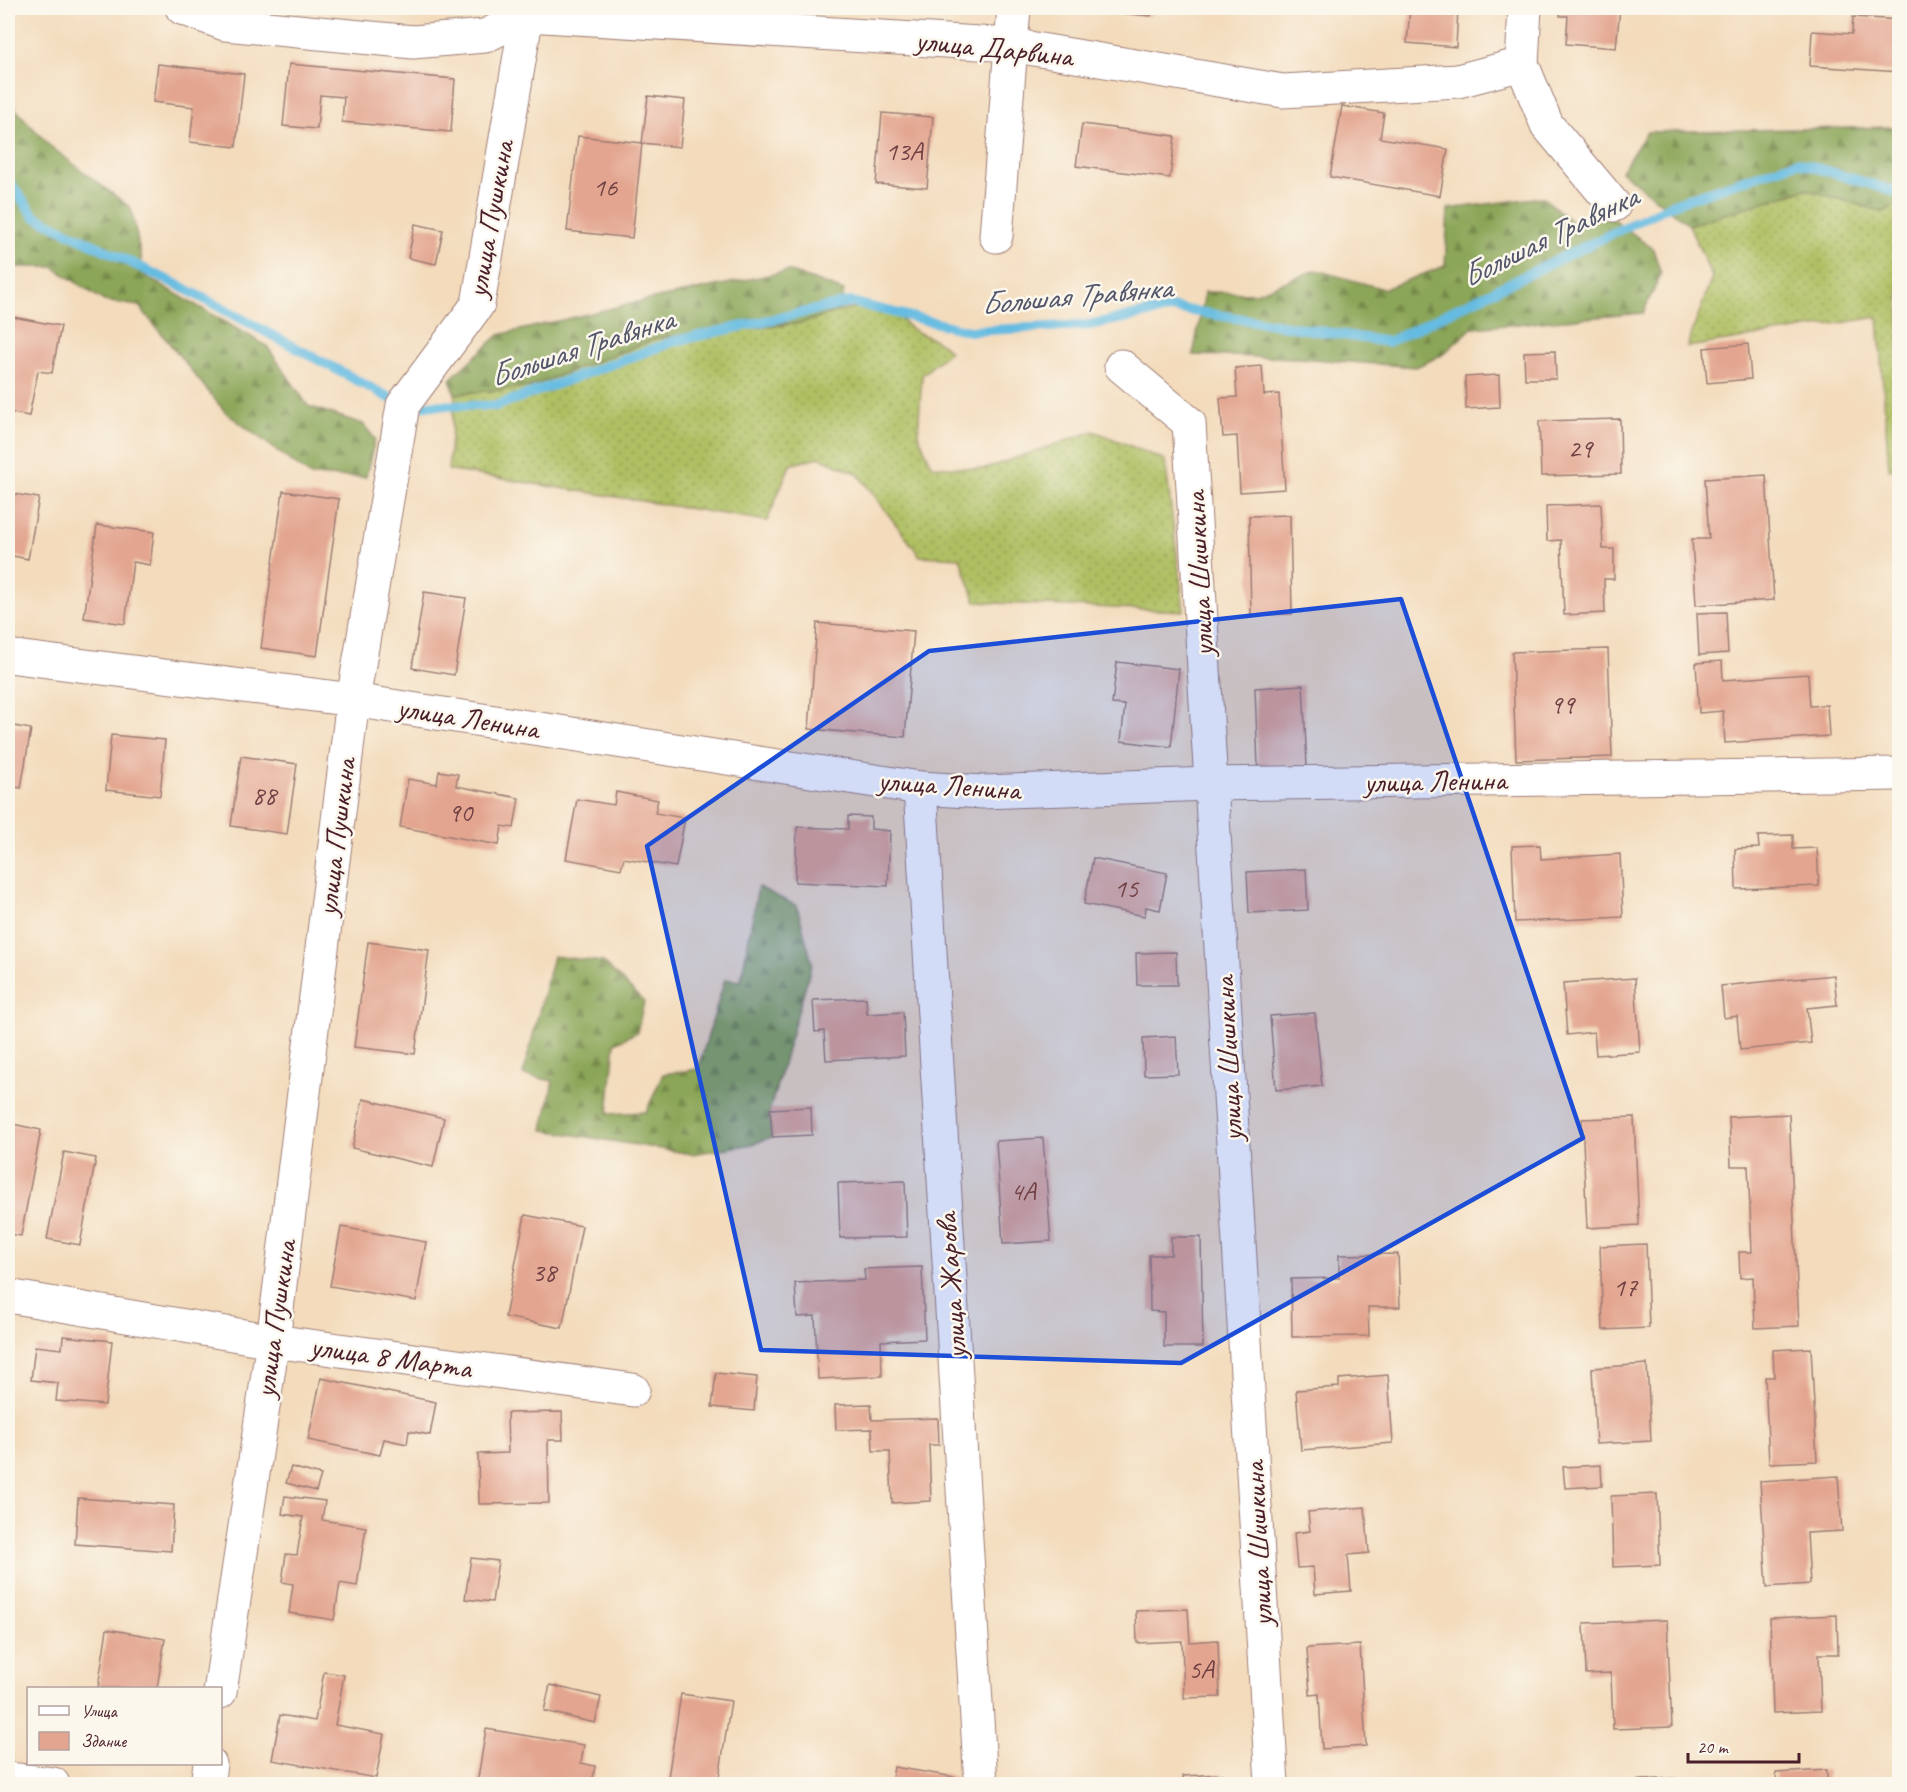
<svg xmlns="http://www.w3.org/2000/svg" width="1907" height="1792" viewBox="0 0 1907 1792" font-family="Caveat,sans-serif">
	<style>
		.grass { fill: url(#grass-dots); stroke: #7c6f46; stroke-width: 1.5 }
		.forest { fill: url(#forest-firs); stroke: #6a6242; stroke-width: 1.5 }
		.lines { fill: none; stroke-linecap: round; stroke-linejoin: round }
		.stream { stroke: #65bbe1; stroke-width: 10 }
		.building { fill: #e3a58f }
		.minor-casing { stroke: #9e7d74; stroke-width: 35 }
		.tertiary-casing { stroke: #9e7d74; stroke-width: 35 }
		.minor { stroke: #fff; stroke-width: 33 }
		.tertiary { stroke: #fff; stroke-width: 33 }
		.marked { fill: #1d4ed8; fill-opacity: 0.2; stroke: #1d4ed8; stroke-width: 4.5; stroke-linejoin: round }
		.labels { text-anchor: middle; stroke-width: 5; stroke-linejoin: round; paint-order: stroke }
		.number-label { font-size: 27px; fill: #704044 }
		.street-label { font-size: 30px; fill: #4a1f2b; stroke: #fbf7ec }
		.water-label { font-size: 32px; font-style: italic; fill: #53566b; stroke: #fbf7ec }
	</style>
	<defs>
		<pattern id="grass-dots" width="8" height="8" patternUnits="userSpaceOnUse" patternTransform="scale(1.5)"><rect width="8" height="8" fill="#afbf62"/><path d="M2 2h.1M6 6h.1" fill="none" stroke="#909b51" stroke-width="1.8" stroke-linecap="round"/></pattern>
		<pattern id="forest-firs" width="22" height="20" patternUnits="userSpaceOnUse" patternTransform="scale(1.5)"><rect width="22" height="20" fill="#8ba658"/><path d="M5 1l3.5 6h-7zM16 11l3.5 6h-7z" fill="#748749"/></pattern>
	</defs>
	<rect width="100%" height="100%" fill="#fbf7ec"/>
	<filter id="ink" filterUnits="userSpaceOnUse"><feTurbulence type="fractalNoise" baseFrequency=".0167" numOctaves="2"/><feDisplacementMap in="SourceGraphic" scale="12" xChannelSelector="R" yChannelSelector="G"/><feConvolveMatrix kernelMatrix="1 2 1 2 8 2 1 2 1" color-interpolation-filters="sRGB"/></filter>
	<filter id="wash" filterUnits="userSpaceOnUse"><feTurbulence type="fractalNoise" baseFrequency=".008" numOctaves="4" result="noise"/><feDisplacementMap in="SourceGraphic" scale="24" xChannelSelector="R" yChannelSelector="G"/><feGaussianBlur stdDeviation="1.35" result="paint"/><feColorMatrix in="noise" values="0 0 0 0 0 0 0 0 0 0 0 0 0 0 0 0 0 1.4 0 .05"/><feComposite in="paint" operator="in"/></filter>
	<g filter="url(#wash)">
		<rect width="100%" height="100%" fill="#f3dbbc"/>
		<g class="grass">
			<polygon points="1806,189 1883,212 1899,204 1899,468 1889,469 1878,317 1687,347 1712,277 1689,225"/>
			<path d="M860,307L900,317C914,338 933,333 950,351L922,375L918,434L932,466L984,469L1094,431L1165,460L1184,611L976,602L960,558L920,556L857,473L819,457L790,465L767,521L448,470L455,394L529,387L657,338L801,323L839,311Z"/>
		</g>
		<g class="forest">
			<polygon points="8,101 50,146 131,208 145,276 267,346 308,406 363,424 375,439 366,477 311,476 225,412 139,306 104,301 53,267 8,267"/>
			<polygon points="1899,127 1899,204 1883,212 1806,189 1689,225 1621,171 1647,132"/>
			<polygon points="1543,197 1572,222 1607,214 1653,249 1661,274 1643,313 1472,328 1442,355 1416,367 1298,358 1193,355 1205,292 1256,293 1316,270 1384,289 1445,266 1448,209"/>
			<polygon points="788,271 844,291 839,311 801,323 657,338 529,387 455,394 450,379 499,335 634,303"/>
			<polygon points="758,887 797,906 812,963 770,1109 772,1137 753,1144 692,1154 543,1130 553,1081 523,1075 553,956 603,962 644,1002 637,1032 615,1043 608,1114 646,1112 663,1074 698,1069 725,979 741,981"/>
		</g>
		<g class="lines">
			<polyline class="stream" points="8,180 34,216 182,287 403,405 496,406 675,341 851,302 969,331 1088,325 1173,308 1388,342 1673,204 1797,162 1900,193"/>
		</g>
		<g id="blocks">
			<g class="building">
				<polygon points="893,8 937,8 936,13"/>
				<polygon points="1094,8 1151,8 1151,16 1094,11"/>
				<polygon points="1410,8 1458,8 1456,47 1407,43"/>
				<polygon points="1561,8 1620,8 1616,48 1566,44 1568,16 1560,16"/>
				<polygon points="1853,17 1900,20 1900,72 1810,66 1812,31 1852,34"/>
				<polygon points="158,64 244,74 236,147 190,142 194,107 153,102"/>
				<polygon points="289,64 455,79 451,132 342,122 344,97 320,95 317,129 283,126"/>
				<polygon points="648,96 685,100 680,147 642,143"/>
				<polygon points="1342,106 1384,113 1380,138 1448,149 1440,196 1330,177"/>
				<polygon points="882,113 933,117 927,188 876,184"/>
				<polygon points="1082,124 1175,136 1170,178 1076,166"/>
				<polygon points="578,136 642,143 632,238 567,231"/>
				<polygon points="415,224 443,230 436,264 408,258"/>
				<polygon points="8,316 61,326 52,373 38,371 29,416 8,412"/>
				<polygon points="1748,344 1751,379 1707,383 1704,348"/>
				<polygon points="1555,351 1556,379 1525,379 1524,352"/>
				<polygon points="1262,366 1264,395 1279,394 1285,489 1240,492 1237,436 1223,437 1220,398 1237,397 1235,368"/>
				<polygon points="1499,375 1500,407 1466,409 1465,377"/>
				<polygon points="1620,419 1621,474 1541,476 1539,421"/>
				<polygon points="1766,475 1774,600 1696,605 1692,539 1709,539 1705,479"/>
				<polygon points="283,491 339,499 317,656 261,648"/>
				<polygon points="8,493 39,498 28,559 8,555"/>
				<polygon points="1601,504 1603,549 1614,549 1614,579 1604,579 1605,613 1564,615 1561,540 1547,541 1546,506"/>
				<polygon points="1290,515 1292,614 1251,615 1249,516"/>
				<polygon points="97,525 154,532 150,565 133,562 125,624 84,618"/>
				<polygon points="424,592 466,598 454,675 412,668"/>
				<polygon points="1726,612 1728,653 1699,655 1697,613"/>
				<polygon points="817,623 914,631 905,737 809,729"/>
				<polygon points="1608,649 1612,757 1516,760 1512,652"/>
				<polygon points="1722,661 1723,680 1808,674 1810,706 1827,705 1829,736 1725,743 1723,711 1699,713 1696,663"/>
				<polygon points="1117,662 1179,669 1171,747 1121,741 1125,705 1112,704"/>
				<polygon points="1303,685 1307,766 1258,768 1255,688"/>
				<polygon points="8,725 31,729 21,788 8,786"/>
				<polygon points="111,735 165,740 160,796 106,790"/>
				<polygon points="241,756 297,764 287,834 231,826"/>
				<polygon points="439,771 458,774 456,786 519,798 514,828 502,826 499,845 400,827 408,779 437,784"/>
				<polygon points="616,792 658,800 655,813 685,818 676,867 624,858 621,869 566,859 577,799 614,805"/>
				<polygon points="848,816 871,817 871,829 890,831 888,886 795,882 797,827 848,829"/>
				<polygon points="1793,835 1793,849 1817,848 1819,886 1736,889 1735,849 1759,848 1758,836"/>
				<polygon points="1540,845 1541,859 1620,854 1623,917 1515,922 1512,846"/>
				<polygon points="1093,858 1167,873 1160,910 1146,907 1145,916 1084,904"/>
				<polygon points="1306,869 1308,910 1249,913 1247,872"/>
				<polygon points="368,942 429,950 415,1054 354,1047"/>
				<polygon points="1176,952 1177,985 1137,985 1136,953"/>
				<polygon points="1834,975 1837,1005 1807,1008 1811,1043 1740,1050 1737,1016 1724,1018 1721,986"/>
				<polygon points="1635,978 1640,1052 1596,1055 1594,1032 1567,1035 1563,983"/>
				<polygon points="866,998 867,1014 903,1012 905,1056 826,1060 824,1031 815,1032 813,1000"/>
				<polygon points="1315,1013 1322,1086 1276,1090 1270,1016"/>
				<polygon points="1176,1036 1178,1074 1144,1075 1143,1038"/>
				<polygon points="363,1099 444,1118 433,1167 352,1148"/>
				<polygon points="811,1107 812,1135 772,1137 770,1109"/>
				<polygon points="1789,1114 1799,1326 1755,1328 1753,1277 1740,1278 1739,1252 1752,1252 1748,1166 1731,1166 1729,1117"/>
				<polygon points="1634,1117 1639,1225 1587,1228 1582,1119"/>
				<polygon points="8,1123 41,1130 21,1236 8,1234"/>
				<polygon points="1043,1138 1051,1241 1003,1244 996,1141"/>
				<polygon points="64,1152 96,1158 80,1245 47,1239"/>
				<polygon points="905,1181 907,1237 840,1238 838,1183"/>
				<polygon points="525,1215 582,1226 562,1328 505,1317"/>
				<polygon points="341,1227 426,1242 416,1301 330,1286"/>
				<polygon points="1171,1237 1201,1237 1203,1347 1164,1347 1164,1312 1150,1311 1149,1255 1171,1255"/>
				<polygon points="1646,1244 1649,1328 1603,1330 1600,1246"/>
				<polygon points="1398,1254 1400,1307 1368,1307 1369,1336 1292,1337 1291,1279 1339,1278 1339,1255"/>
				<polygon points="922,1267 925,1339 881,1341 882,1376 818,1379 815,1316 797,1317 795,1283 865,1280 864,1269"/>
				<polygon points="63,1336 112,1341 105,1405 56,1401 58,1383 31,1380 35,1346 62,1349"/>
				<polygon points="1811,1348 1817,1461 1769,1463 1765,1377 1774,1377 1773,1350"/>
				<polygon points="1647,1364 1651,1441 1596,1444 1592,1368"/>
				<polygon points="716,1373 757,1377 754,1411 712,1407"/>
				<polygon points="1388,1375 1393,1443 1301,1450 1296,1390 1339,1387 1339,1379"/>
				<polygon points="321,1378 436,1402 430,1435 409,1431 407,1444 384,1439 380,1455 308,1440"/>
				<polygon points="871,1404 872,1420 938,1418 939,1445 929,1445 931,1501 892,1503 890,1451 873,1451 872,1429 836,1430 835,1405"/>
				<polygon points="562,1412 563,1440 548,1440 549,1503 479,1504 478,1454 508,1453 507,1413"/>
				<polygon points="1601,1465 1602,1486 1565,1488 1563,1467"/>
				<polygon points="291,1467 321,1475 316,1491 286,1483"/>
				<polygon points="1838,1476 1842,1531 1807,1533 1810,1584 1767,1587 1760,1481"/>
				<polygon points="1657,1494 1660,1565 1613,1567 1611,1496"/>
				<polygon points="285,1496 325,1501 322,1520 366,1527 357,1586 340,1583 334,1620 289,1613 293,1584 282,1582 286,1554 297,1555 303,1517 282,1514"/>
				<polygon points="78,1498 174,1505 171,1551 75,1544"/>
				<polygon points="1365,1507 1369,1553 1348,1555 1351,1591 1315,1594 1313,1567 1297,1568 1294,1533 1310,1531 1308,1512"/>
				<polygon points="471,1558 498,1561 492,1602 465,1599"/>
				<polygon points="1188,1609 1190,1642 1218,1640 1220,1697 1184,1698 1182,1641 1137,1643 1136,1611"/>
				<polygon points="1837,1615 1838,1654 1819,1654 1821,1711 1773,1713 1770,1618"/>
				<polygon points="1667,1620 1672,1727 1613,1729 1611,1673 1586,1674 1584,1623"/>
				<polygon points="107,1629 165,1639 157,1688 98,1688"/>
				<polygon points="1360,1645 1366,1746 1322,1749 1319,1694 1310,1695 1307,1648"/>
				<polygon points="324,1672 344,1675 335,1725 384,1734 376,1778 272,1760 280,1715 315,1721"/>
				<polygon points="550,1685 601,1697 595,1723 544,1711"/>
				<polygon points="681,1694 731,1701 718,1784 667,1784"/>
				<polygon points="486,1729 584,1745 581,1763 595,1766 592,1784 477,1784"/>
				<polygon points="894,1767 955,1777 954,1784 891,1784"/>
				<polygon points="1827,1770 1827,1784 1777,1784 1776,1773"/>
				<polygon points="1222,1774 1222,1784 1184,1784 1183,1776"/>
				<polygon points="1674,1778 1674,1784 1627,1784 1627,1781"/>
			</g>
		</g>
	</g>
	<g filter="url(#ink)">
		<use href="#blocks" fill-opacity="0" stroke="#9e7d74" stroke-width="1.5"/>
		<g class="lines">
			<g class="minor-casing">
				<g id="minor">
					<polyline points="182,8 225,24 413,42 485,36 528,15 1011,45 1283,91 1458,81 1522,64"/>
					<polyline points="1525,8 1522,64 1547,125 1614,205"/>
					<polyline points="996,236 1014,8"/>
					<polyline points="1121,366 1189,423 1272,1784"/>
					<polyline points="920,788 981,1784"/>
					<polyline points="8,1296 273,1341 633,1390"/>
					<polyline points="220,1692 273,1341 353,700 403,405 478,304 528,8"/>
					<polyline points="8,1779 53,1784"/>
					<polyline points="207,1784 210,1764"/>
				</g>
			</g>
			<g class="tertiary-casing">
				<polyline id="tertiary" points="8,656 353,700 920,788 983,792 1211,784 1900,774"/>
			</g>
			<use href="#minor" class="minor"/>
			<use href="#tertiary" class="tertiary"/>
		</g>
	</g>
	<path class="marked" d="M1401,599L1583,1138L1181,1363L761,1350L647,846L929,651Z"/>
	<g class="labels">
		<g class="number-label">
			<text x="904" y="160">13А</text>
			<text x="605" y="196">16</text>
			<text x="1580" y="457">29</text>
			<text x="1562" y="713">99</text>
			<text x="264" y="804">88</text>
			<text x="460" y="821">90</text>
			<text x="1126" y="897">15</text>
			<text x="1023" y="1200">4А</text>
			<text x="544" y="1281">38</text>
			<text x="1625" y="1296">17</text>
			<text x="1201" y="1678">5А</text>
		</g>
		<g class="street-label">
			<text transform="translate(994 48) rotate(6)" y="10">улица Дарвина</text>
			<text transform="translate(490 219) rotate(-80)" y="10">улица Пушкина</text>
			<text transform="translate(1199 574) rotate(-93)" y="10">улица Шишкина</text>
			<text transform="translate(468 718) rotate(9)" y="10">улица Ленина</text>
			<text transform="translate(1435 781) rotate(-1)" y="10">улица Ленина</text>
			<text transform="translate(949 785) rotate(4)" y="10">улица Ленина</text>
			<text transform="translate(336 837) rotate(-83)" y="10">улица Пушкина</text>
			<text transform="translate(1228 1059) rotate(-93)" y="10">улица Шишкина</text>
			<text transform="translate(951 1286) rotate(-94)" y="10">улица Жарова</text>
			<text transform="translate(275 1319) rotate(-82)" y="10">улица Пушкина</text>
			<text transform="translate(391 1357) rotate(8)" y="10">улица 8 Марта</text>
			<text transform="translate(1258 1544) rotate(-93)" y="10">улица Шишкина</text>
		</g>
		<g class="water-label">
			<text transform="translate(1549 236) rotate(-26)" y="11">Большая Травянка</text>
			<text transform="translate(1076 295) rotate(-5)" y="11">Большая Травянка</text>
			<text transform="translate(581 347) rotate(-18)" y="11">Большая Травянка</text>
		</g>
	</g>
	<rect width="1907" height="1792" fill="none" stroke="#fbf7ec" stroke-width="30"/>
	<rect x="27" y="1687" width="195" height="78" fill="#fbf7ec" stroke="#b4a19f" stroke-width="1.5"/>
	<rect x="39" y="1706" width="30" height="9" fill="#ffffff" stroke="#b4a19f" stroke-width="1.5"/>
	<text x="81" y="1717" font-size="18" fill="#4a1f2b">Улица</text>
	<rect x="39" y="1732" width="30" height="18" fill="#e3a58f" stroke="#b4a19f" stroke-width="1.5"/>
	<text x="81" y="1747" font-size="18" fill="#4a1f2b">Здание</text>
	<path d="M1688 1753v9h111v-9" fill="none" stroke="#4a1f2b" stroke-width="3"/>
	<text x="1697" y="1753" font-size="18" fill="#4a1f2b" stroke="#fbf7ec" stroke-width="4.5" paint-order="stroke">20 m</text>
</svg>
